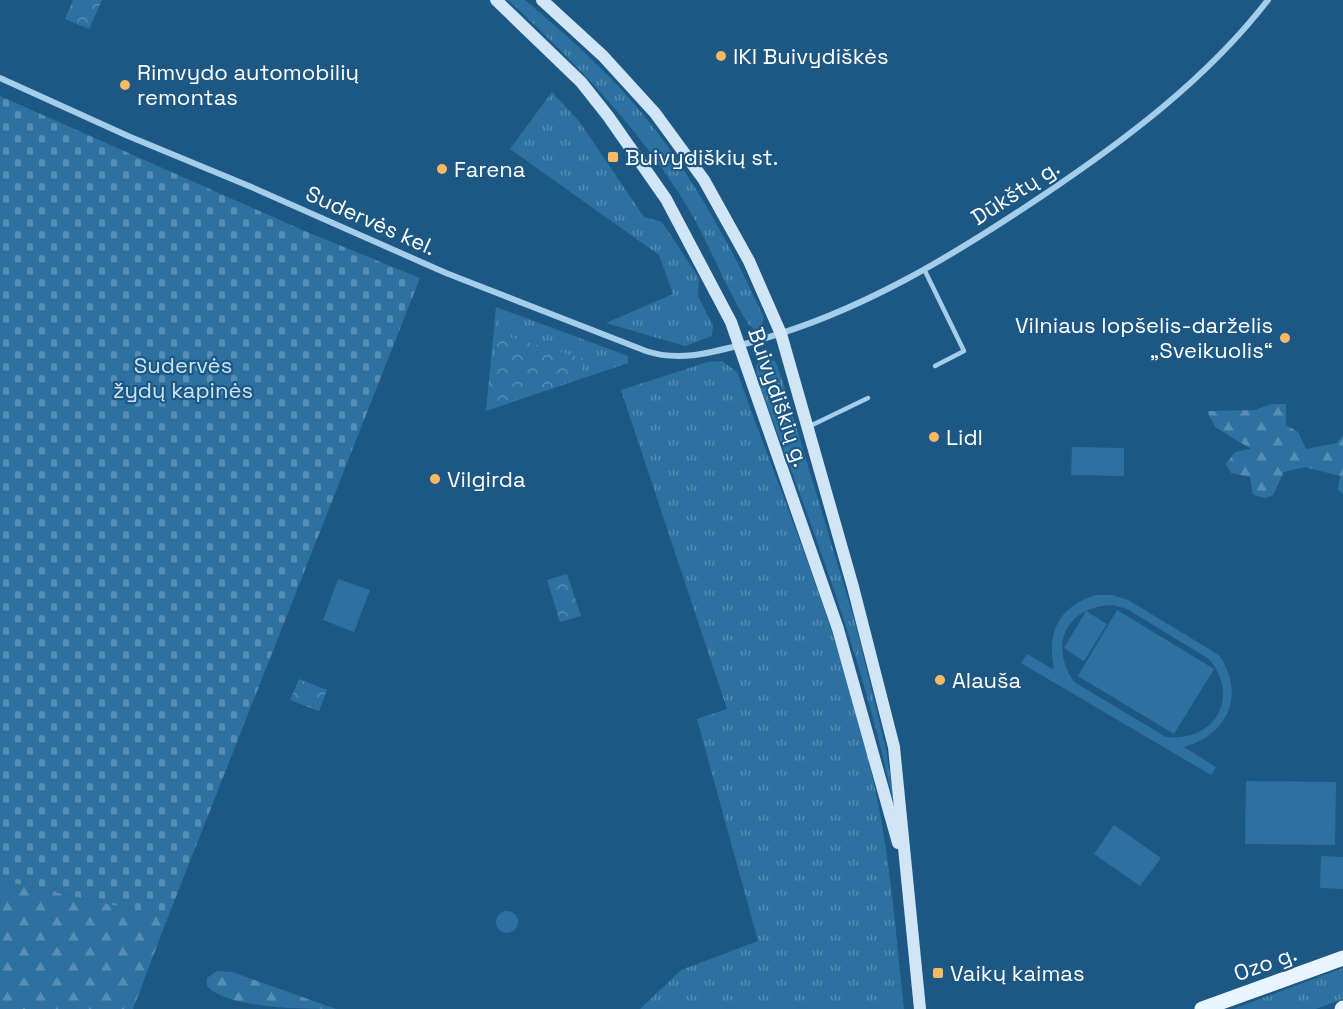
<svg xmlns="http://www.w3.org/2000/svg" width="1343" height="1009" viewBox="0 0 1343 1009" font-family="'Space Grotesk',sans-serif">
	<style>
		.grass { fill: url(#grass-tufts) }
		.forest { fill: url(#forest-firs) }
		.cemetery { fill: url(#cemetery-stones) }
		.park { fill: url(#park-crowns) }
		.garden { fill: #2d71a0; fill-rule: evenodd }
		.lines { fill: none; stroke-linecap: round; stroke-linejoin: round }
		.lane { stroke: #a4cdea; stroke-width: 4.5 }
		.street { stroke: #a4cdea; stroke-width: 6 }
		.secondary { stroke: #d0e6f7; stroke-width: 12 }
		.primary { stroke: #e8f4fe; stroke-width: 15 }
		.poi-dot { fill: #f9b963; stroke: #1d5884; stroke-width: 2 }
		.labels { text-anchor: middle; stroke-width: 4.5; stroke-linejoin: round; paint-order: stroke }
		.poi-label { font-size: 22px; fill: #fff; stroke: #1d5884; text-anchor: start }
		.street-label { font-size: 22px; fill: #fff; stroke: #1d5884 }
		.park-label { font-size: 22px; fill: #c9e4f7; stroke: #1d5884 }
	</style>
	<defs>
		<pattern id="grass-tufts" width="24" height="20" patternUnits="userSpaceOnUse" patternTransform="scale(1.5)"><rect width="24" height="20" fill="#2d71a0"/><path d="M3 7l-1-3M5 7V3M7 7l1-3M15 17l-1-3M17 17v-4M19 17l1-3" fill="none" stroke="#578db3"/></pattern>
		<pattern id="forest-firs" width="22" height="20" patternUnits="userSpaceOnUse" patternTransform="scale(1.5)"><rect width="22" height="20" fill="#2d71a0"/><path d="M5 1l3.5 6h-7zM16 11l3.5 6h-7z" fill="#578db3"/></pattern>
		<pattern id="cemetery-stones" width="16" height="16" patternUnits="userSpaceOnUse" patternTransform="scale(1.5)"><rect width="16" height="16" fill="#2d71a0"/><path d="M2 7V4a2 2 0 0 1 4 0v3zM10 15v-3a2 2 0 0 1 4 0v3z" fill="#578db3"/></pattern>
		<pattern id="park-crowns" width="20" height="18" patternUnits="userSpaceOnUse" patternTransform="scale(1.5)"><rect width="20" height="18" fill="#2d71a0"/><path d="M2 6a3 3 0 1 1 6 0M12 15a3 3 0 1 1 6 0" fill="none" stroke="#578db3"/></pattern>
	</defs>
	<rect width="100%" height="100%" fill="#1d5884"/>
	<g class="grass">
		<path d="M508,0H525C575,42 624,86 663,140C703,195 736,256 764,318L761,328L754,329L749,325C723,284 707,236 680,195C633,122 572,59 508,0Z"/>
		<polygon points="552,92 579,121 644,217 662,222 699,278 698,296 713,326 712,336 685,346 606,323 673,294 659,255 510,149"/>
		<polygon points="496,307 628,356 628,363 486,411"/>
		<path d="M762,359L775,361L781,376L855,622L886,749L897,823C869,671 811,525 758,380L756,366Z"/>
		<path d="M722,361L737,372C787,510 846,649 876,793C891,864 896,937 904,1009H640L681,970L758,941L697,719L727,709L621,390L708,362Z"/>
		<polygon points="1343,968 1343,999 1316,1009 1233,1009"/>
	</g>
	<g class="forest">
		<polygon points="1271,404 1286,404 1286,425 1298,432 1306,449 1337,443 1343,435 1343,494 1338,490 1340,476 1305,467 1284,472 1273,495 1266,498 1253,495 1250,477 1231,473 1226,464 1235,452 1251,449 1215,427 1207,411 1255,410"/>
		<polygon points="0,880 168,917 133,1009 0,1009"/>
		<path d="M217,971L232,972L336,1009C305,1009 227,1009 207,986V978Z"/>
	</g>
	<polygon class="cemetery" points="0,96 307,232 420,278 168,917 0,880"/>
	<g class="park">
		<polygon points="73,0 102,0 89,29 65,19"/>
		<polygon points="497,333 584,359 581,378 489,408"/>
		<polygon points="567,574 581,616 560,622 547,580"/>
		<polygon points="299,679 327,690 319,711 290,700"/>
	</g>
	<g class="garden">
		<polygon points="1072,447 1124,448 1124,476 1071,475"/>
		<polygon points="338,579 370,590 354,632 323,620"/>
		<path d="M1096,595H1112L1128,600L1219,655C1246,694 1228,735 1184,747L1216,767L1211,775L1021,663L1027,654L1054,670C1047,633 1057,607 1096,595ZM1113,605L1127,609L1209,659C1241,697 1215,742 1166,737L1074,682C1048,644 1067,606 1113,605Z"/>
		<polygon points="1117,610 1214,669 1174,734 1078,676"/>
		<polygon points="1086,611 1107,624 1084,661 1064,648"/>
		<polygon points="1246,781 1336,782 1335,845 1245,844"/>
		<polygon points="1114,825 1161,858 1140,886 1094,854"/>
		<polygon points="1321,856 1343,857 1343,889 1320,888"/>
		<circle cx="507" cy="922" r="11"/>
	</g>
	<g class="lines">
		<g class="lane">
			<polyline points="925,271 964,351 935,366"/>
			<polyline points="808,427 868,398"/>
		</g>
		<path class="street" d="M0,78L128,136L249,186L446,273L646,351C682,363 716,351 752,342C859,313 951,257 1042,196C1124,141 1207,79 1268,0"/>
		<g class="secondary">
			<polyline points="496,0 581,82 608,116 666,199 731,322 838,629 898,843"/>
			<polyline points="542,0 603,56 655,113 704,180 749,261 781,334 853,587 894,747 920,1009"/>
		</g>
		<g class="primary">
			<polyline points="1202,1009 1343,958"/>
			<polyline points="1342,1009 1343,1008"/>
		</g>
	</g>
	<g class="poi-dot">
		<circle cx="721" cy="56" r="6"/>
		<circle cx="125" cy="85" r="6"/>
		<rect x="607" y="151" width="12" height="12" rx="3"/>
		<circle cx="442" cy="169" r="6"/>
		<circle cx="1285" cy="338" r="6"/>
		<circle cx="934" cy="437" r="6"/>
		<circle cx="435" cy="479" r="6"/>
		<circle cx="940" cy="680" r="6"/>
		<rect x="932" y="967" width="12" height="12" rx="3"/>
	</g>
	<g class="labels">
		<g class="poi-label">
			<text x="733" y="64">IKI Buivydiškės</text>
			<text x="137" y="80">Rimvydo automobilių<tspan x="137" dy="25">remontas</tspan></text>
			<text x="625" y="165">Buivydiškių st.</text>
			<text x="454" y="177">Farena</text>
			<text x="1273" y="333" text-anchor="end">Vilniaus lopšelis-darželis<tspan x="1273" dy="25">„Sveikuolis“</tspan></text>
			<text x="946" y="445">Lidl</text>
			<text x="447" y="487">Vilgirda</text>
			<text x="952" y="688">Alauša</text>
			<text x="950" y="981">Vaikų kaimas</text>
		</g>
		<g class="street-label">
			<text transform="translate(1015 192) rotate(-33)" y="8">Dūkštų g.</text>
			<text transform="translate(371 220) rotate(24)" y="8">Sudervės kel.</text>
			<text transform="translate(779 397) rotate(71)" y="8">Buivydiškių g.</text>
			<text transform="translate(1265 963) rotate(-20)" y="8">Ozo g.</text>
		</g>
		<g class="park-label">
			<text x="183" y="373">Sudervės<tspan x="183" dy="25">žydų kapinės</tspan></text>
		</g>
	</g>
</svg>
